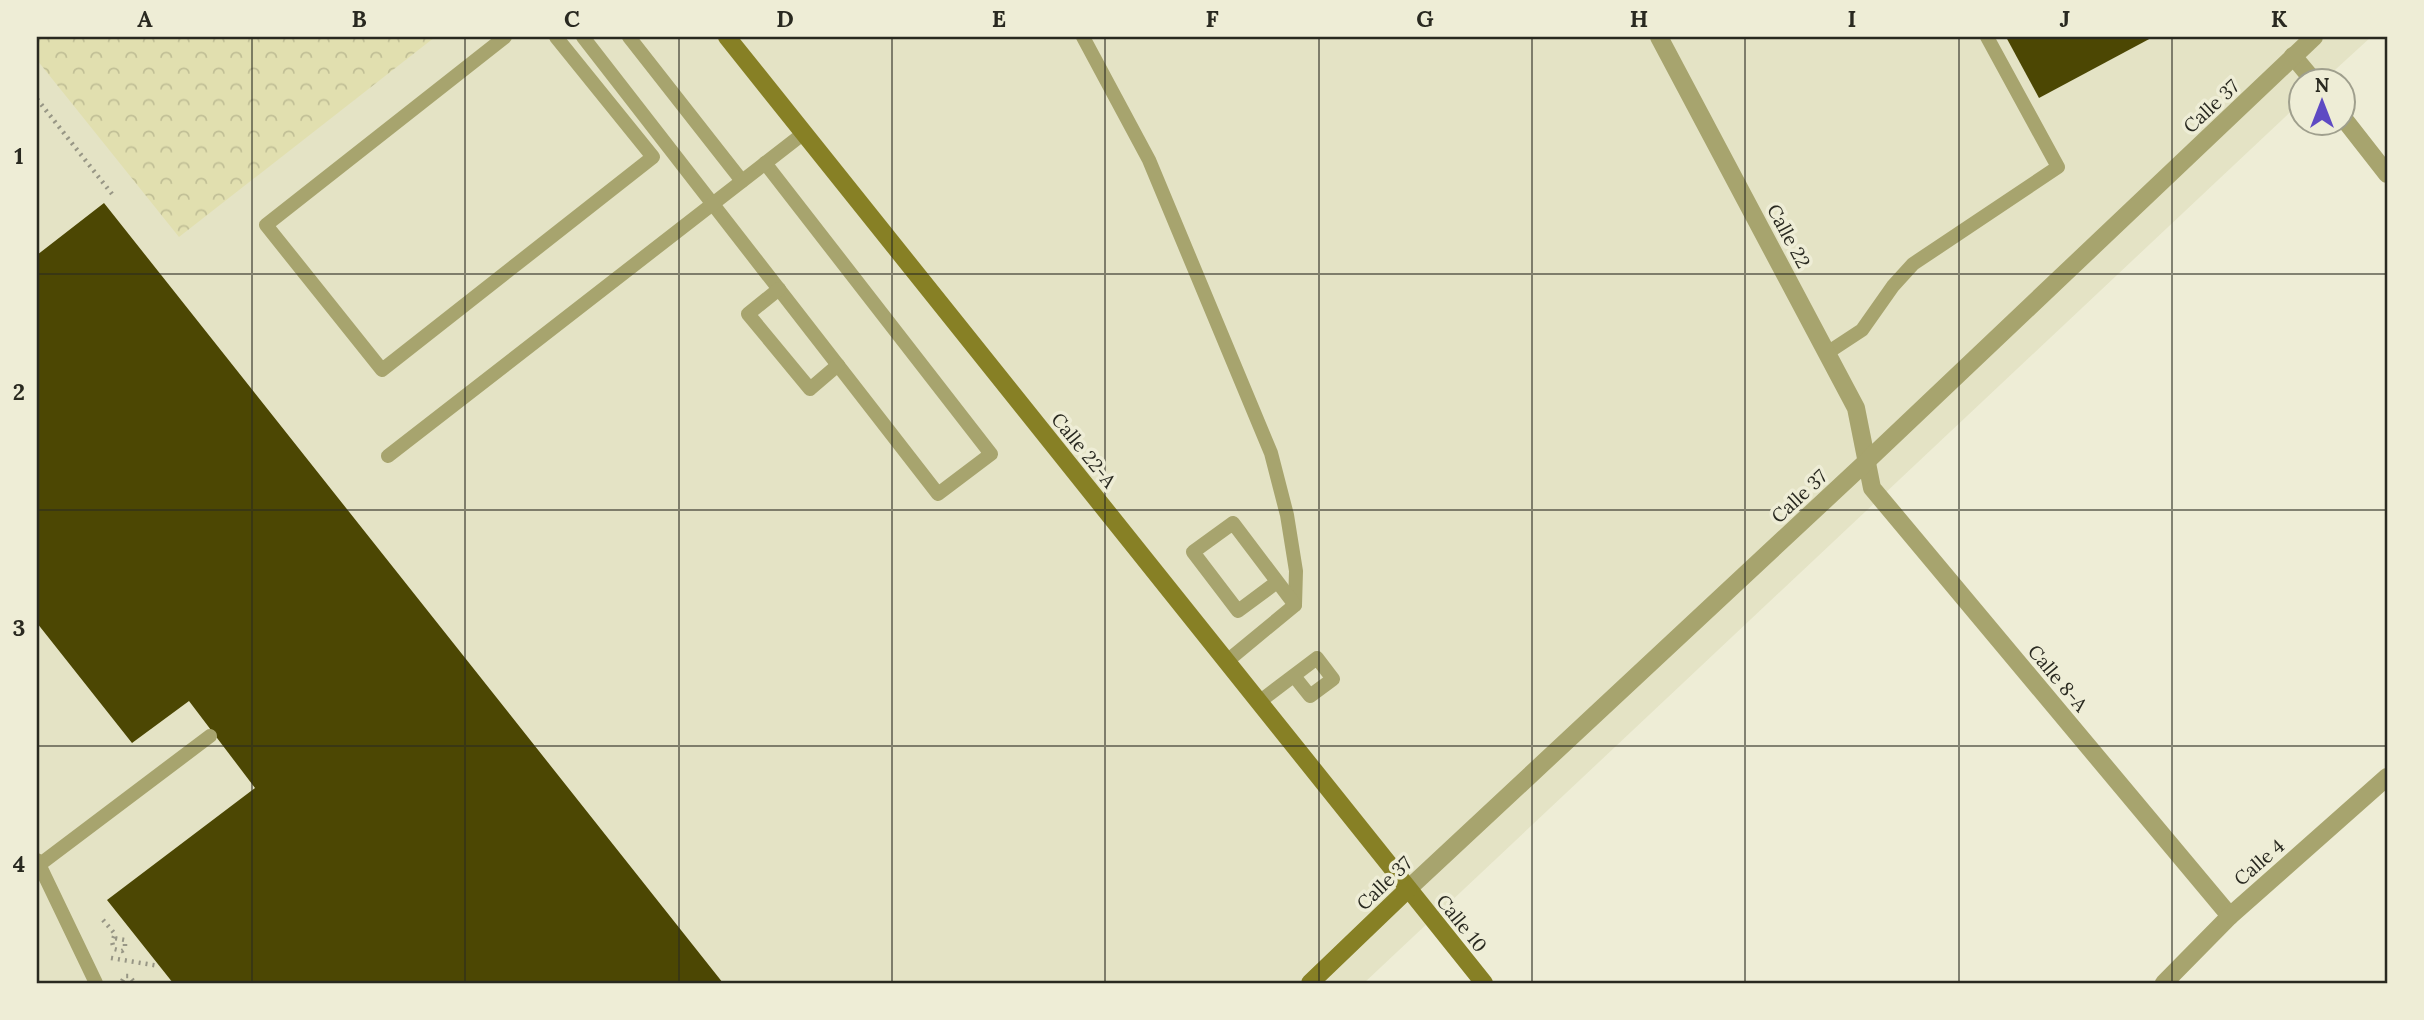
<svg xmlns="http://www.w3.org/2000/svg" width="2424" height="1020" viewBox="0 0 2424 1020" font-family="Lora,serif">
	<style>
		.built { fill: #e4e3c5 }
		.forest { fill: url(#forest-crowns) }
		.building { fill: #4c4703 }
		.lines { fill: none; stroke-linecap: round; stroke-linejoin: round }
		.path { stroke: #979685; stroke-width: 4.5; stroke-dasharray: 2 5; stroke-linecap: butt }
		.lane { stroke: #a7a46e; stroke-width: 14 }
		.street { stroke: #a7a46e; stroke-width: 18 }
		.secondary { stroke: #878025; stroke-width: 18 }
		.grid { fill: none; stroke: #292920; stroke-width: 2; stroke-opacity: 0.55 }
		.labels { text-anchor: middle; stroke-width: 7; stroke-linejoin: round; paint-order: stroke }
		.street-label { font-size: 19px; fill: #292920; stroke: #eeedd6 }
		.neatline { fill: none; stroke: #292920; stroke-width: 2.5 }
		.grid-label { font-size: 23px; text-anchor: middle; font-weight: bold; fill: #292920 }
	</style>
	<defs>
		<pattern id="forest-crowns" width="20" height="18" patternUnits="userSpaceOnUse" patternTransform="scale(1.75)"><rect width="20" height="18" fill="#e1dfaf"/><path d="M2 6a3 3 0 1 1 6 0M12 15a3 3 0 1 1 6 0" fill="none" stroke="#c1bf96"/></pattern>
	</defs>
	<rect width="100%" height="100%" fill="#eeedd6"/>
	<polygon class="built" points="37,37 2371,37 2324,80 2302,80 2301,102 1364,983 37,983"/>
	<polygon class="forest" points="37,37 435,37 179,237 37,60"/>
	<g class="building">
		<polygon points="2006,37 2153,37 2039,98"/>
		<polygon points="104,203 723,983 173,983 107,900 255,788 189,701 132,743 37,623 37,255"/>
	</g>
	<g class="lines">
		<g class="path">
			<polyline points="37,99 112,194"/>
			<polyline points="103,920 115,934 112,942 114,949 122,951 125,949 125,940 114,938"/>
			<polyline points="111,958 159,966"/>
			<polyline points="122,981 125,976 129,976 135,983"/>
		</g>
		<g class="lane">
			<polyline points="505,37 266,225 382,370 653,157 556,37"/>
			<polyline points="583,37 938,494 991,454 765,163"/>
			<polyline points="629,37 742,181"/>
			<polyline points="1083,37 1149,160 1271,453 1287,515 1296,571 1295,605 1226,662"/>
			<polyline points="779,289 748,314 810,389 838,365"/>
			<polyline points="1827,353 1862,330 1893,286 1913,264 2058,167 1987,37"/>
			<polyline points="388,456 804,133"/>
			<polyline points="1277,582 1238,611 1193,552 1233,523 1295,605"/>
			<polyline points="1259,702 1317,658 1333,679 1310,696 1294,676"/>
			<polyline points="37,860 96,983"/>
			<polyline points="39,865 210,736"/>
		</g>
		<g class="street">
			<polyline points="1659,37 1856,408 1872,488 2230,916"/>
			<polyline points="2293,56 2313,80"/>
			<polyline points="2344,119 2387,174"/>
			<polyline points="1408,889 1867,461 2314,37"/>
			<polyline points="2164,983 2230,916 2387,777"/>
		</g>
		<g class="secondary">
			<polyline points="727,37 1484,983"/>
			<polyline points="1310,983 1408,889"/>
		</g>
	</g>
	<path class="grid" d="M252,37V983M465,37V983M679,37V983M892,37V983M1105,37V983M1319,37V983M1532,37V983M1745,37V983M1959,37V983M2172,37V983M37,274H2387M37,510H2387M37,746H2387"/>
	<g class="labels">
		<g class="street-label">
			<text transform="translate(2211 106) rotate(-43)" y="7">Calle 37</text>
			<text transform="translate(1789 236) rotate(62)" y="7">Calle 22</text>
			<text transform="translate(1084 450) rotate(51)" y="7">Calle 22-A</text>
			<text transform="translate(1799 496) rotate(-43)" y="7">Calle 37</text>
			<text transform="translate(2058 678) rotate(50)" y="7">Calle 8-A</text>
			<text transform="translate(2259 862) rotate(-41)" y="7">Calle 4</text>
			<text transform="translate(1384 883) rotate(-44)" y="7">Calle 37</text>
			<text transform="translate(1462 923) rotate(51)" y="7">Calle 10</text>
		</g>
	</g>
	<rect width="2424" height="1020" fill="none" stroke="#eeedd6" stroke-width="77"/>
	<g transform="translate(2322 102)"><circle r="33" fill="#eeedd6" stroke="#9f9f8d" stroke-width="2"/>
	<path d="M0-5L12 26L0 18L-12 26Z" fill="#5e4ac3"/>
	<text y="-10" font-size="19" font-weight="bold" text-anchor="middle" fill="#292920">N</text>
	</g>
	<rect x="38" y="38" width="2348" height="944" class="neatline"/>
	<g class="grid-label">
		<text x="145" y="27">A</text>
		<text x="359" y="27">B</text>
		<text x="572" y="27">C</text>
		<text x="785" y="27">D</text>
		<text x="999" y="27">E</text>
		<text x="1212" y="27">F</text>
		<text x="1425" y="27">G</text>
		<text x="1639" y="27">H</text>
		<text x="1852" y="27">I</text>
		<text x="2065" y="27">J</text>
		<text x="2279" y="27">K</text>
		<text x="19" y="164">1</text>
		<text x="19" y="400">2</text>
		<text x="19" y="636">3</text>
		<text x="19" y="872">4</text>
	</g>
</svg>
